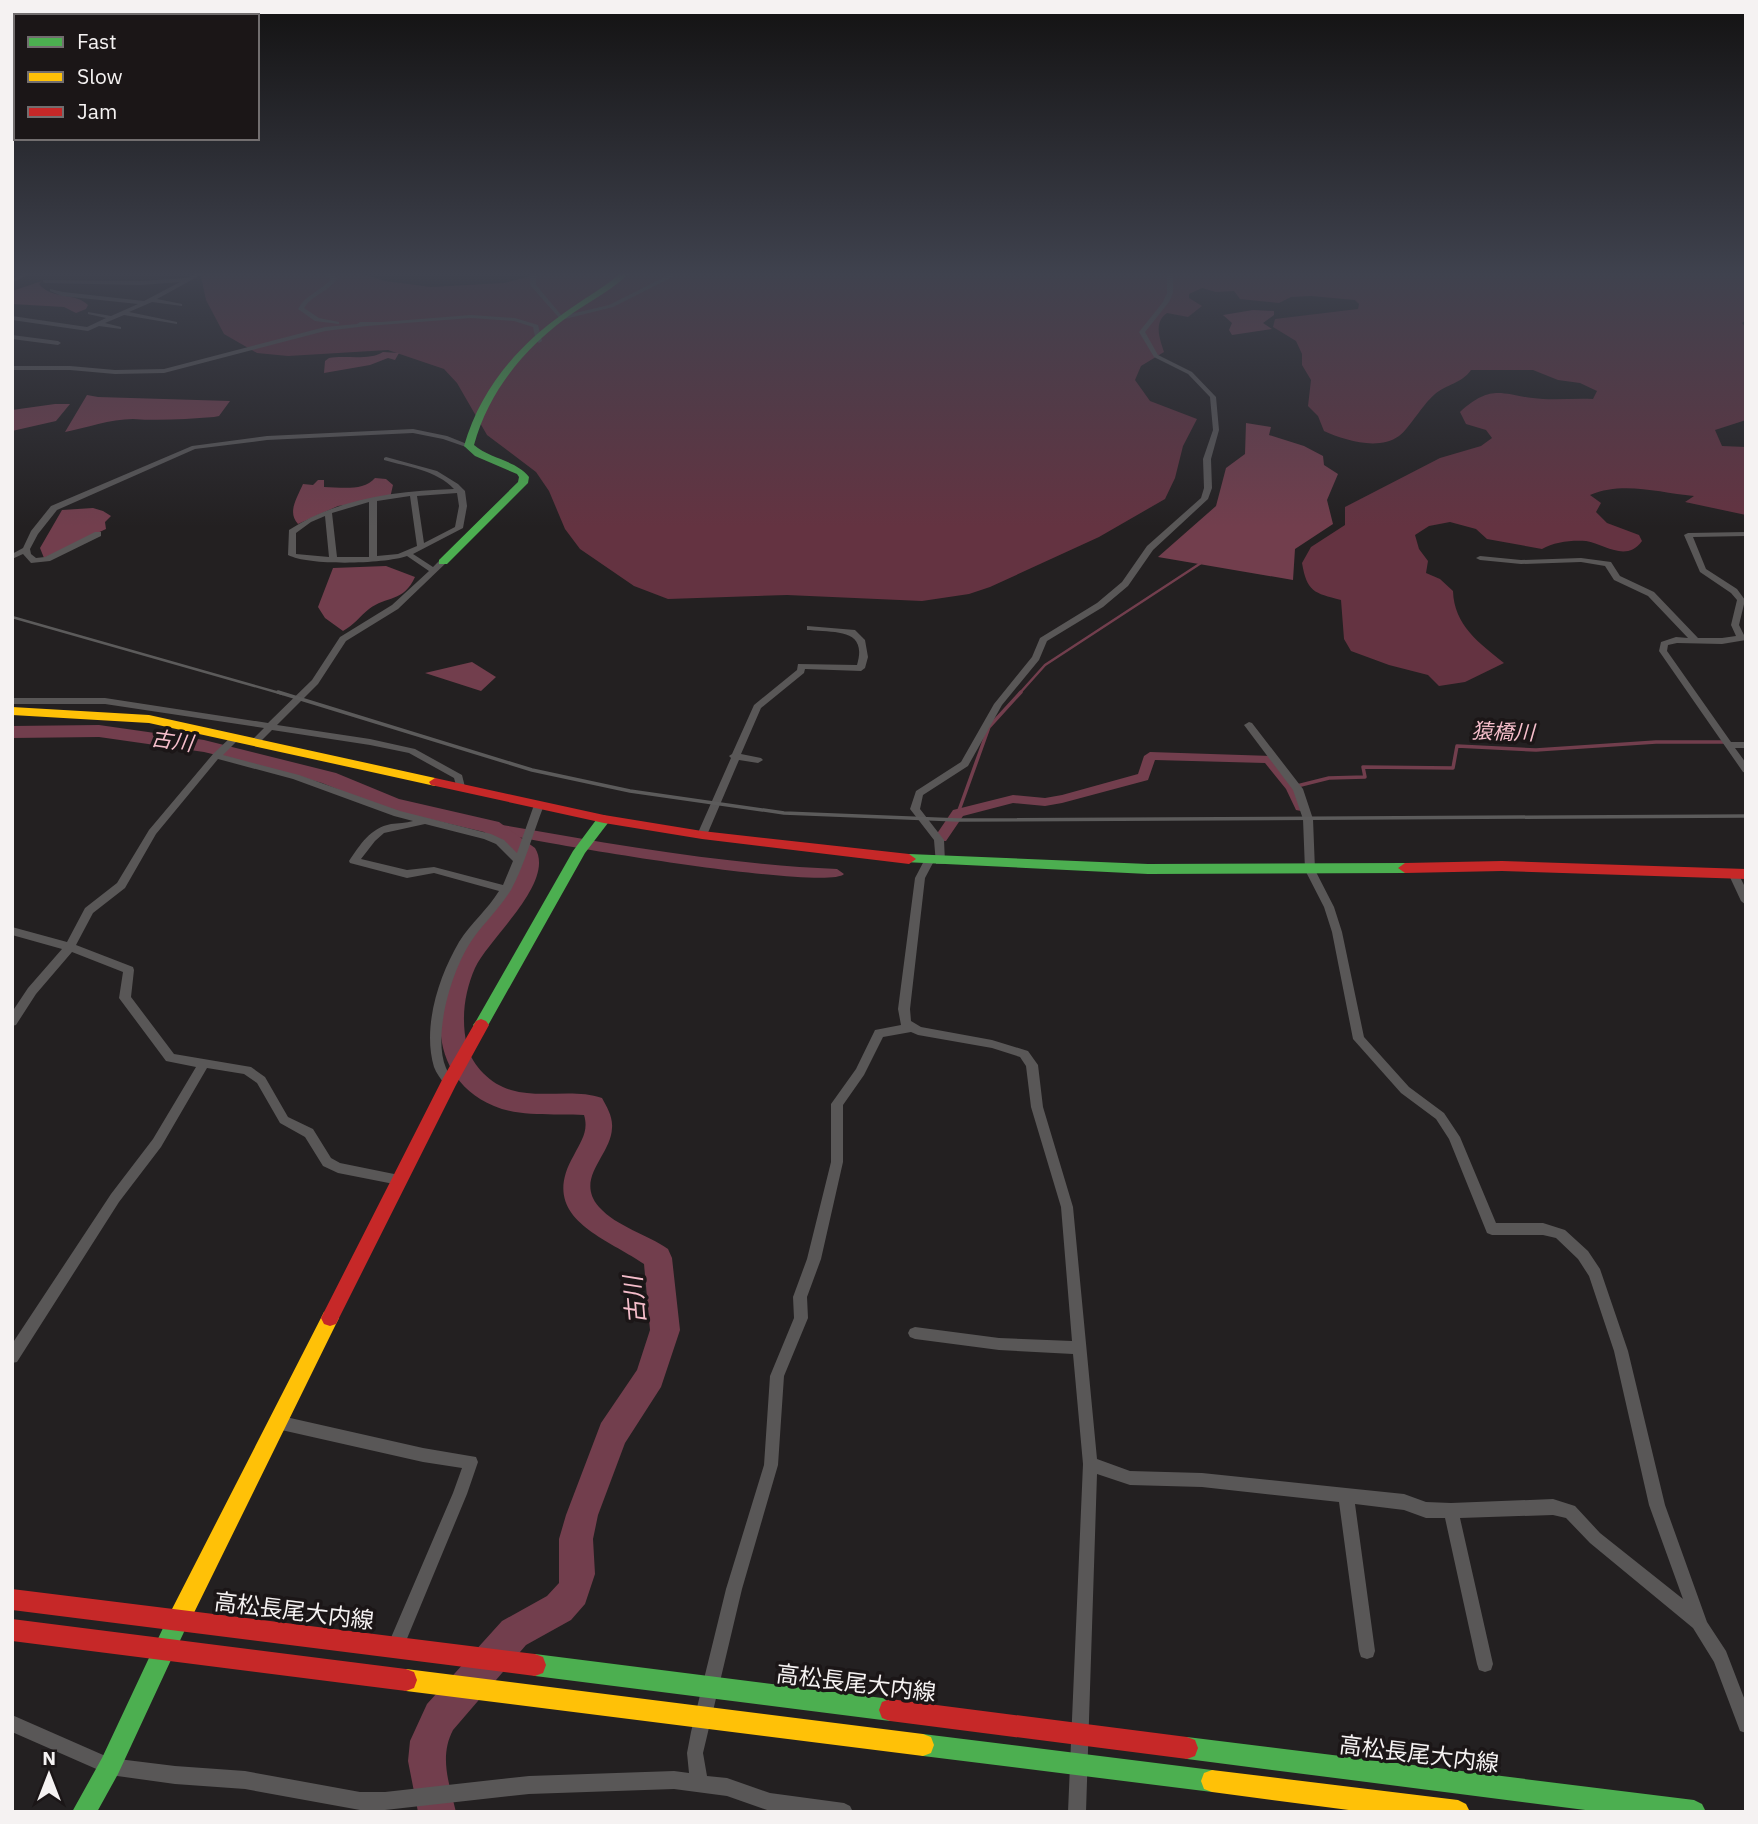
<svg xmlns="http://www.w3.org/2000/svg" width="1758" height="1824" viewBox="0 0 1758 1824" font-family="'IBM Plex Sans','Noto Sans JP',sans-serif">
	<style>
		.forest { fill: #643341 }
		.water { fill: #723e4d }
		.lines { fill: none; stroke-linecap: round; stroke-linejoin: round }
		.stream-far1 { stroke: #723e4d; stroke-width: 2.5 }
		.stream { stroke: #723e4d; stroke-width: 3.5 }
		.canal { fill: #723e4d; fill-rule: evenodd }
		.river { fill: #723e4d; fill-rule: evenodd }
		.street { fill: #595757; fill-rule: evenodd }
		.fast { fill: #4caf50; fill-rule: evenodd }
		.slow { fill: #ffc107; fill-rule: evenodd }
		.jam { fill: #c62828; fill-rule: evenodd }
		.rail-far1 { stroke: #5c5b5b; stroke-width: 2.5 }
		.rail { stroke: #5c5b5b; stroke-width: 3.5 }
		.labels { text-anchor: middle; stroke-width: 7; stroke-linejoin: round; paint-order: stroke }
		.water-label { font-size: 21px; font-style: italic; fill: #f6becb; stroke: #1b1617 }
		.near-street-label { font-size: 23px; fill: #f5f2f2; stroke: #1b1617 }
		.near-water-label { font-size: 24px; font-style: italic; fill: #f6becb; stroke: #1b1617 }
	</style>
	<rect width="100%" height="100%" fill="#232021"/>
	<path class="forest" d="M200,272H357L385,281L431,287L504,283L546,272H1746V320L1742,323L1746,328V420L1715,430L1722,446L1746,447V515L1685,502L1694,496C1659,493 1624,481 1590,495L1601,503L1596,512L1607,523L1639,535L1642,541C1626,563 1605,544 1586,541C1571,540 1554,542 1542,549L1487,539L1476,529L1450,522L1429,526L1415,535L1419,549L1428,561L1426,573L1440,579L1453,591C1454,625 1479,643 1504,663L1465,682L1439,686L1428,675L1389,665L1351,651L1344,639L1341,600C1314,593 1307,592 1302,563L1311,547L1345,525V507L1440,458L1481,446L1492,438L1486,430L1466,424L1460,412C1494,381 1504,397 1543,399C1560,400 1576,398 1593,399L1597,391L1580,383L1558,380L1533,370H1471C1461,384 1447,384 1435,394C1422,405 1409,429 1399,436C1378,451 1344,440 1324,431L1318,416L1308,406L1311,380L1302,365V354L1296,341L1273,327L1275,319L1358,309L1359,304L1355,300L1311,296L1291,297L1279,303L1240,299L1234,291L1216,292L1202,288L1189,294V298L1202,306L1188,317L1167,313C1153,323 1160,339 1164,352L1141,366L1135,380L1150,401L1197,419L1183,446L1175,478L1165,499L1099,537L990,587L969,594L922,601L787,595L668,599L634,586L580,549L565,529L549,491L536,472L487,435L457,383L444,369L388,350L288,356L257,353L224,334L206,300Z"/>
	<g class="water">
		<path d="M42,281L39,284C52,300 75,292 88,305L86,309L76,313L64,307L12,304V291Z"/>
		<polygon points="1253,310 1274,311 1274,315 1263,323 1272,329 1232,335 1229,330 1232,323 1223,315"/>
		<path d="M383,352L399,353L395,360L388,358L370,365L324,373L325,361L329,358C345,355 369,361 383,352Z"/>
		<path d="M87,395L98,397L230,401L219,416L214,417C187,419 160,421 133,419C110,419 86,428 65,432Z"/>
		<polygon points="55,404 70,404 56,421 12,431 12,410"/>
		<polygon points="1246,423 1271,427 1269,435 1304,446 1323,456 1324,465 1338,474 1327,500 1333,524 1295,549 1293,580 1158,557 1216,506 1226,468 1245,454"/>
		<path d="M375,478L386,479L393,485L390,498L338,506L298,524C287,512 297,498 303,484L313,485L318,480H324V487C339,487 363,492 375,478Z"/>
		<polygon points="93,508 103,511 111,516 105,522 106,529 44,558 40,548 62,510"/>
		<path d="M386,566L415,577C404,602 386,596 369,609C360,616 354,625 343,631L325,618L318,607L333,568Z"/>
		<polygon points="472,662 496,677 481,691 425,673"/>
	</g>
	<g class="lines">
		<polyline class="stream-far1" points="1019,694 1045,665 1201,563"/>
		<g class="stream">
			<polyline points="1297,786 1329,778 1365,777 1363,767 1453,768 1457,746 1536,750 1656,742 1726,742"/>
			<polyline points="958,813 989,727 1021,692"/>
		</g>
		<g class="canal">
			<polygon points="1150,752 1273,756 1297,785 1307,807 1301,811 1296,810 1286,789 1265,763 1155,760 1148,780 1062,803 1045,806 1013,803 963,816 946,841 936,841 934,838 953,810 1013,795 1045,798 1062,795 1138,774 1144,756"/>
			<path d="M491,823C606,843 720,864 837,869L844,874C827,892 526,841 486,830L484,827Z"/>
		</g>
		<path class="river" d="M99,725L204,740L336,773L399,799L499,822L535,848C556,882 489,938 475,968C464,993 461,1020 467,1046C472,1066 492,1085 511,1090C541,1099 573,1088 602,1098C607,1107 613,1117 612,1128C611,1156 574,1178 599,1207C617,1227 647,1234 668,1249L672,1258L680,1330L661,1387L625,1443L598,1515L593,1539L595,1574L585,1604L571,1620L526,1645L453,1730C439,1757 449,1783 456,1812H418L408,1761L410,1741L427,1704L502,1621L547,1596L559,1583V1539L566,1515L601,1423L637,1370L650,1330L644,1264C605,1237 537,1218 574,1155C581,1141 589,1131 584,1115C555,1113 522,1118 494,1106C424,1076 431,995 466,941C486,912 514,894 516,856L484,832L386,809L322,783L258,765L204,752L99,737L12,738V726Z"/>
		<g class="street">
			<polygon points="26,272 33,272 12,283 12,279"/>
			<polygon points="199,272 206,272 157,299 182,304 182,306 152,302 129,312 177,322 177,324 124,315 105,323 121,327 121,329 99,326 88,331 12,320 12,316 87,327 106,318 88,314 88,312 111,316 138,304 62,296 50,291 50,289 63,292 144,301 180,282 141,285 45,283 43,282 43,280 141,281 187,278"/>
			<path d="M323,272H329L337,279C328,292 312,295 304,308L319,318L339,322V324L315,321L298,309C305,295 321,291 331,279Z"/>
			<polygon points="530,272 536,272 536,285 562,316 609,305 675,272 682,272 613,307 561,320 530,285"/>
			<polygon points="1167,272 1173,272 1173,293 1169,302 1145,332 1158,355 1192,372 1216,397 1219,430 1211,459 1212,488 1208,499 1153,550 1128,586 1103,607 1047,641 1039,660 1002,705 968,766 923,795 920,809 944,840 945,862 944,864 936,864 934,840 910,809 916,791 961,762 994,704 1032,657 1040,638 1097,603 1122,582 1147,546 1201,498 1204,488 1203,459 1213,430 1210,397 1188,374 1154,357 1139,332 1163,302 1167,293"/>
			<polygon points="471,315 515,318 538,325 542,341 539,343 536,341 533,327 514,321 471,318 367,326 325,331 164,373 115,374 70,370 12,370 12,366 70,366 115,370 164,369 325,327 357,324 360,322 382,322"/>
			<polygon points="12,335 58,341 61,343 58,345 12,339"/>
			<polygon points="413,429 447,436 472,446 469,448 443,439 413,433 267,440 195,449 57,510 38,534 30,549 31,554 36,558 45,557 95,532 101,532 101,536 50,561 31,563 23,554 12,559 12,554 23,548 31,531 51,506 192,446 267,436"/>
			<path d="M386,457L437,471L458,484L465,491L467,506L463,528L413,554L433,567L440,560H446L447,562L398,609L346,641L318,684L277,725L370,739L415,749L462,775L465,787L463,789H457L454,778L409,753L370,745L272,730L258,744L255,745L250,742L264,728L105,704H12V698H105L268,723L312,680L340,637L392,605L429,571L407,556C384,564 309,566 288,555L289,530C338,498 397,491 454,489C436,470 408,467 384,460V458ZM457,493L459,506L455,527L424,543L417,496ZM410,496L417,546L398,554L377,556V501ZM369,502V557H337L332,513ZM325,516L329,557L296,554V533L311,522Z"/>
			<polygon points="1746,532 1746,536 1693,537 1706,569 1737,589 1745,600 1739,625 1744,635 1746,635 1746,640 1722,644 1677,643 1668,645 1667,651 1731,742 1746,742 1746,748 1735,748 1746,763 1746,773 1743,772 1659,651 1661,642 1676,637 1688,638 1648,596 1614,580 1605,566 1581,562 1521,564 1480,560 1476,558 1480,556 1521,560 1581,558 1611,562 1620,576 1654,592 1698,638 1722,638 1736,636 1731,625 1737,600 1731,593 1700,572 1684,535 1688,533"/>
			<path d="M807,626L855,630L865,640L868,657L865,668L861,671L805,669L804,673L761,708L741,754L761,758L763,760L758,763L739,760L707,835L702,838L698,837L697,835L731,758L729,756L732,754L754,705L797,670L798,664L857,665C868,628 835,633 810,630H807Z"/>
			<polygon points="1249,722 1252,723 1303,789 1313,819 1315,870 1334,907 1342,932 1364,1037 1409,1087 1444,1113 1460,1137 1496,1223 1543,1223 1565,1230 1588,1251 1600,1269 1628,1351 1665,1505 1707,1622 1726,1651 1746,1703 1746,1733 1740,1731 1714,1662 1693,1628 1590,1543 1566,1518 1553,1515 1460,1518 1493,1664 1491,1670 1485,1672 1479,1670 1477,1664 1445,1518 1426,1518 1404,1510 1355,1504 1375,1651 1373,1657 1367,1659 1361,1657 1359,1651 1339,1502 1202,1487 1130,1485 1097,1474 1086,1812 1068,1812 1083,1464 1073,1354 999,1350 915,1339 910,1337 908,1333 910,1329 915,1327 999,1338 1072,1341 1061,1207 1031,1107 1026,1066 1020,1057 992,1048 918,1035 911,1032 883,1037 864,1075 843,1105 843,1162 821,1259 807,1297 808,1318 784,1376 778,1465 742,1589 703,1753 707,1776 727,1778 770,1793 844,1803 850,1806 853,1812 778,1812 770,1811 727,1796 674,1789 529,1794 385,1810 360,1810 245,1789 175,1784 110,1775 12,1732 12,1715 110,1758 175,1766 245,1771 360,1792 385,1792 529,1776 674,1771 689,1773 687,1753 691,1732 726,1589 764,1465 770,1376 794,1318 793,1297 807,1259 831,1162 831,1104 856,1069 875,1030 901,1025 898,1009 915,878 925,859 929,858 934,861 925,878 910,1009 911,1021 921,1027 992,1040 1028,1051 1038,1065 1043,1107 1073,1207 1097,1459 1130,1471 1202,1473 1346,1488 1404,1494 1426,1502 1451,1503 1553,1499 1575,1506 1600,1533 1683,1599 1649,1505 1614,1351 1589,1276 1578,1259 1556,1238 1543,1235 1492,1235 1487,1233 1449,1139 1436,1119 1401,1093 1353,1039 1332,932 1324,907 1305,870 1303,819 1293,790 1244,725"/>
			<path d="M235,735L240,738L223,755L299,775L400,811L491,834L504,840L517,853L534,805L539,802L544,805C533,833 525,864 511,890C500,908 484,923 472,940C452,969 432,1035 446,1068C448,1073 452,1078 455,1082L453,1085L449,1087L445,1085C441,1079 436,1073 434,1067C422,1027 439,976 459,942C471,923 488,909 499,891L434,873L407,878L350,863L349,861C360,845 370,828 391,824C398,823 406,823 413,821L394,816L293,779L218,759L156,834L125,888L93,913L76,945L133,967L134,970L131,997L174,1054L251,1067L265,1077L288,1117L313,1129L331,1158L340,1163L399,1175L403,1176L405,1180L403,1184L399,1185L338,1173L323,1166L305,1137L280,1123L257,1083L244,1074L207,1068L161,1147L119,1202L17,1362L12,1363V1344L111,1194L153,1139L196,1067L166,1061L119,998L123,972L72,952L36,994L16,1025L12,1026V1012L28,988L62,949L12,935V927L67,942L85,908L117,883L149,830L213,754L232,736ZM425,824L484,839L496,844L513,861L503,885L434,867L407,870L361,859L375,841L384,833Z"/>
			<polygon points="1733,869 1737,871 1746,889 1746,905 1741,901 1728,873"/>
			<polygon points="277,1415 423,1448 476,1457 478,1462 467,1494 401,1653 395,1655 389,1653 387,1647 453,1493 462,1468 423,1462 277,1429 272,1427 270,1422 272,1417"/>
		</g>
		<g class="fast">
			<path d="M622,272H630C614,289 592,300 573,313C526,346 489,390 474,445C490,459 516,460 529,477L528,483L447,564H439V560L518,482L519,477L517,474L475,456L464,446C480,390 517,346 564,313C583,299 604,288 622,272Z"/>
			<polygon points="604,815 611,819 585,853 486,1029 476,1029 473,1025 476,1021 573,851 599,816"/>
			<polygon points="909,854 1148,864 1405,863 1412,868 1405,873 1148,874 904,862 902,859 904,856"/>
			<polygon points="179,1608 187,1611 190,1619 118,1774 97,1812 72,1812 102,1758 171,1611"/>
			<polygon points="535,1654 890,1699 898,1702 901,1710 898,1718 890,1721 535,1676 527,1673 524,1665 527,1657"/>
			<polygon points="923,1734 1212,1770 1220,1773 1223,1781 1220,1789 1212,1792 923,1756 915,1753 912,1745 915,1737"/>
			<polygon points="1187,1737 1694,1800 1702,1804 1706,1812 1601,1812 1187,1759 1179,1756 1176,1748 1179,1740"/>
		</g>
		<g class="slow">
			<polygon points="12,707 149,715 435,778 441,782 435,786 149,723 12,715"/>
			<polygon points="330,1310 336,1312 339,1318 336,1324 187,1627 179,1630 171,1627 168,1619 171,1611 324,1312"/>
			<polygon points="406,1669 923,1734 931,1737 934,1745 931,1753 923,1756 406,1691 398,1688 395,1680 398,1672"/>
			<polygon points="1212,1770 1458,1800 1466,1804 1470,1812 1364,1812 1212,1792 1204,1789 1201,1781 1204,1773"/>
		</g>
		<g class="jam">
			<polygon points="435,778 604,815 702,831 909,854 916,859 909,864 702,839 604,823 431,785 429,782"/>
			<polygon points="1502,861 1746,869 1746,879 1502,871 1405,873 1398,868 1405,863"/>
			<polygon points="481,1019 486,1021 489,1025 456,1085 336,1324 330,1326 324,1324 321,1318 324,1312 443,1078 476,1021"/>
			<polygon points="12,1589 535,1654 543,1657 546,1665 543,1673 535,1676 12,1610"/>
			<polygon points="12,1619 406,1669 414,1672 417,1680 414,1688 406,1691 12,1641"/>
			<polygon points="890,1699 1187,1737 1195,1740 1198,1748 1195,1756 1187,1759 890,1721 882,1718 879,1710 882,1702"/>
		</g>
		<polyline class="rail-far1" points="12,617 283,694"/>
		<polyline class="rail" points="278,692 532,770 630,791 784,813 958,820 1746,816"/>
	</g>
	<linearGradient id="sky" x2="0" y2="1"><stop stop-color="#131212"/><stop offset="0.52" stop-color="#3f424e"/><stop offset="1" stop-color="#3f424e" stop-opacity="0"/></linearGradient>
	<rect width="1758" height="527" fill="url(#sky)"/>
	<g class="labels">
		<g class="water-label">
			<text transform="translate(1503 732) rotate(2)" y="7">猿橋川</text>
			<text transform="translate(172 741) rotate(8)" y="7">古川</text>
		</g>
		<g class="near-street-label">
			<text transform="translate(294 1611) rotate(7)" y="8">高松長尾大内線</text>
			<text transform="translate(856 1683) rotate(7)" y="8">高松長尾大内線</text>
			<text transform="translate(1419 1754) rotate(7)" y="8">高松長尾大内線</text>
		</g>
		<g class="near-water-label">
			<text transform="translate(635 1300) rotate(-95)" y="8">古川</text>
		</g>
	</g>
	<rect width="1758" height="1824" fill="none" stroke="#f5f2f2" stroke-width="28"/>
	<rect x="14" y="14" width="245" height="126" fill="#1b1617" stroke="#726e6f" stroke-width="2"/>
	<rect x="28" y="37" width="35" height="10" fill="#4caf50" stroke="#726e6f" stroke-width="2"/>
	<text x="77" y="49" font-size="21" fill="#f5f2f2">Fast</text>
	<rect x="28" y="72" width="35" height="10" fill="#ffc107" stroke="#726e6f" stroke-width="2"/>
	<text x="77" y="84" font-size="21" fill="#f5f2f2">Slow</text>
	<rect x="28" y="107" width="35" height="10" fill="#c62828" stroke="#726e6f" stroke-width="2"/>
	<text x="77" y="119" font-size="21" fill="#f5f2f2">Jam</text>
	<g transform="translate(49 1775)" stroke="#1b1617" stroke-width="5" paint-order="stroke">
	<path d="M0-5L12 26L0 18L-12 26Z" fill="#f5f2f2"/>
	<text y="-10" font-size="19" font-weight="bold" text-anchor="middle" fill="#f5f2f2">N</text>
	</g>
</svg>
